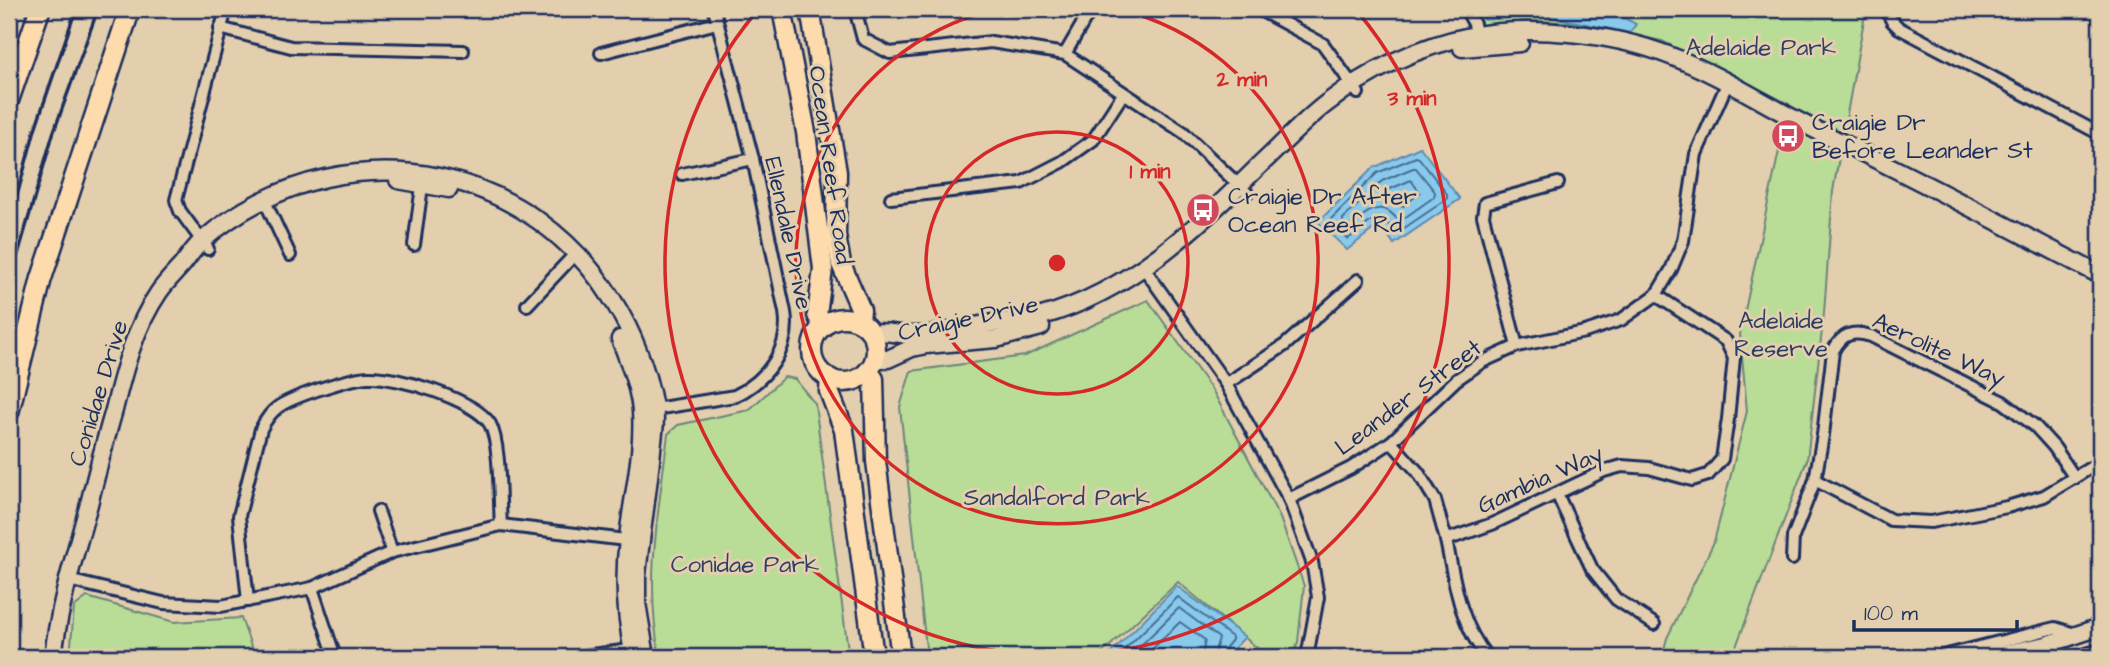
<svg xmlns="http://www.w3.org/2000/svg" width="2109" height="666" viewBox="0 0 2109 666" font-family="'Architects Daughter',sans-serif">
	<style>
		.green { fill: #b9dc96; stroke: #6a867a; stroke-width: 2 }
		.water { fill: #89c9ea; stroke: #5d8bb2; stroke-width: 2 }
		.lines { fill: none; stroke-linecap: round; stroke-linejoin: round }
		.shore { stroke: #476d96; stroke-width: 2 }
		.street-casing { stroke: #1b2f5e; stroke-width: 16 }
		.secondary-casing { stroke: #1b2f5e; stroke-width: 21 }
		.primary-casing { stroke: #1b2f5e; stroke-width: 23 }
		.highway-casing { stroke: #1b2f5e; stroke-width: 24 }
		.street { stroke: #e3cead; stroke-width: 10 }
		.secondary { stroke: #e3cead; stroke-width: 16 }
		.primary { stroke: #fddbac; stroke-width: 18 }
		.highway { stroke: #fddbac; stroke-width: 19 }
		.rail { stroke: #1b2f5e; stroke-width: 3.5 }
		.ring { fill: none; stroke: #d62828; stroke-width: 3.5 }
		.labels { text-anchor: middle; stroke-width: 6; stroke-linejoin: round; paint-order: stroke }
		.park-label { font-size: 24px; fill: #2b4064; stroke: #e3cead }
		.poi-label { font-size: 24px; fill: #1b2f5e; stroke: #e3cead; text-anchor: start }
		.street-label { font-size: 24px; fill: #1b2f5e; stroke: #e3cead }
		.centre { fill: #d62828; stroke: #e3cead; stroke-width: 3.5 }
		.ring-label { font-size: 21px; text-anchor: middle; font-weight: bold; fill: #d62828; stroke: #e3cead; stroke-width: 6; stroke-linejoin: round; paint-order: stroke }
	</style>
	<rect width="100%" height="100%" fill="#e3cead"/>
	<filter id="ink" filterUnits="userSpaceOnUse"><feTurbulence type="fractalNoise" baseFrequency=".0143" numOctaves="2"/><feDisplacementMap in="SourceGraphic" scale="14" xChannelSelector="R" yChannelSelector="G"/><feConvolveMatrix kernelMatrix="1 2 1 2 8 2 1 2 1" color-interpolation-filters="sRGB"/></filter>
	<g filter="url(#ink)">
		<g class="green">
			<polygon points="1471,9 1866,9 1833,191 1824,313 1807,460 1732,657 1662,657 1667,638 1714,542 1747,411 1740,334 1789,104 1662,41 1573,22 1523,21 1476,26"/>
			<polygon points="1148,300 1214,393 1280,518 1304,586 1298,642 1293,657 1268,657 1178,582 1098,657 927,657 900,407 911,371 1025,356"/>
			<path d="M784,377L795,379L815,404L849,657H660C644,583 659,508 668,434L678,425L749,410Z"/>
			<polygon points="87,597 174,622 241,618 255,657 70,657 74,607"/>
		</g>
		<g class="water">
			<polygon points="1481,9 1607,9 1636,24 1630,33 1543,15 1484,20"/>
			<polygon points="1420,147 1460,199 1394,244 1380,224 1347,250 1318,222 1373,168"/>
			<polygon points="1177,586 1245,637 1226,657 1107,657"/>
		</g>
		<g class="lines">
			<g class="shore">
				<polygon points="1416,157 1419,158 1447,194 1447,199 1397,233 1381,217 1374,219 1348,239 1330,224 1331,219 1377,173"/>
				<path d="M1413,168H1416L1435,192L1434,197L1400,221C1395,218 1392,212 1386,210C1372,204 1359,220 1349,227L1343,224V219L1382,181Z"/>
				<polygon points="1411,180 1420,193 1403,206 1384,197 1388,190"/>
				<polyline points="1117,657 1178,597 1232,637 1232,640 1223,651 1222,657"/>
				<polyline points="1129,657 1179,608 1219,638 1213,657"/>
				<polyline points="1144,657 1180,622 1205,640 1202,657"/>
			</g>
			<g class="street-casing">
				<g id="street">
					<polyline points="855,9 863,39 890,53 991,42 1065,54 1183,132 1247,193"/>
					<polyline points="1258,9 1323,44 1358,93"/>
					<polyline points="1466,9 1474,24 1477,39"/>
					<polyline points="1886,9 1892,21 1899,28 2100,134"/>
					<polyline points="220,28 291,47 463,51"/>
					<polyline points="601,53 717,23"/>
					<polyline points="1065,54 1091,9"/>
					<polyline points="682,174 753,159"/>
					<polyline points="891,198 1021,183 1062,162 1093,140 1123,94"/>
					<polyline points="264,199 290,255"/>
					<polyline points="414,245 423,179"/>
					<polyline points="208,249 180,211 176,200 226,9"/>
					<polyline points="1144,268 1226,384 1289,499 1312,562 1318,597 1307,657"/>
					<polyline points="527,305 576,253"/>
					<polyline points="1517,346 1483,216 1485,203 1558,183"/>
					<polyline points="1226,384 1285,345 1358,280"/>
					<path d="M649,410L735,396C767,380 791,349 785,312L753,159L714,9"/>
					<polyline points="1391,442 1418,472 1435,500 1446,540 1492,524 1604,471 1622,466 1649,468 1692,480 1708,475 1722,459 1728,419 1734,358 1726,341 1656,295"/>
					<path d="M2075,478L2054,447L2035,426L2003,402L1871,336C1852,330 1842,334 1833,351L1823,435L1815,480L1891,520L1931,522L2007,507L2044,496L2100,462"/>
					<polyline points="1557,494 1592,569 1616,599 1654,624"/>
					<polyline points="1289,499 1351,468 1391,442 1456,380 1482,362 1517,346 1585,332 1621,320 1656,295 1671,270 1683,241 1696,154 1727,84"/>
					<polyline points="378,511 392,552"/>
					<path d="M1446,540C1455,583 1459,622 1487,657"/>
					<polyline points="1792,559 1793,537 1815,480"/>
					<polyline points="68,580 163,603 221,606 312,588 392,552 501,525 634,541"/>
					<polyline points="312,588 335,657"/>
					<path d="M248,601L239,516L261,429C265,421 269,414 277,408C290,397 350,378 368,377C397,376 474,399 490,424C501,445 499,500 501,525"/>
					<polyline points="2046,645 2061,657"/>
					<polyline points="576,657 638,649"/>
					<polyline points="1939,657 2055,628 2075,634"/>
					<polyline points="2076,657 2100,650"/>
				</g>
			</g>
			<g class="secondary-casing">
				<g id="secondary">
					<polyline points="1462,48 1520,43"/>
					<polyline points="398,180 449,189"/>
					<path d="M871,333C887,330 902,336 919,335C945,334 969,326 994,323C1010,320 1026,321 1042,316C1130,292 1197,227 1261,164C1283,144 1303,121 1327,103C1368,71 1419,46 1470,36C1530,25 1611,33 1668,55C1720,74 1767,106 1816,130C1912,176 2006,226 2100,275"/>
					<path d="M620,339C629,361 639,387 641,411C644,454 632,497 628,539C623,578 626,619 634,657"/>
					<polyline points="875,359 888,359 912,348 926,345 996,339 1041,327"/>
					<path d="M53,657C59,605 75,554 89,504C97,472 105,441 114,410C124,369 135,327 159,292C166,282 175,273 183,264C189,256 195,247 202,241C237,210 281,188 326,178C485,144 625,250 654,407C657,420 653,437 652,450C648,492 641,534 637,576V603L646,657"/>
					<polyline points="1989,657 2046,645 2100,627"/>
				</g>
			</g>
			<g class="primary-casing">
				<g id="primary">
					<polyline points="782,9 806,132 823,269 817,315 823,327"/>
					<polyline points="810,9 837,172 836,236 841,264 861,310 860,322"/>
					<circle cx="844" cy="350" r="32"/>
					<polyline points="868,371 874,379 876,461 901,657"/>
					<polyline points="830,378 829,391 844,430 874,657"/>
				</g>
			</g>
			<g class="highway-casing">
				<g id="highway">
					<polyline points="9,99 40,9"/>
					<polyline points="9,411 41,280 130,9"/>
				</g>
			</g>
			<use href="#street" class="street"/>
			<use href="#secondary" class="secondary"/>
			<use href="#primary" class="primary"/>
			<use href="#highway" class="highway"/>
			<g class="rail">
				<polyline points="9,225 35,129 76,9"/>
				<polyline points="9,285 53,134 98,9"/>
			</g>
		</g>
	</g>
	<g class="ring">
		<circle cx="1057" cy="263" r="131"/>
		<path d="M1118 9A261 261 0 1 1 996 9"/>
		<path d="M1357 11A392 392 0 1 1 757 11"/>
	</g>
	<defs>
		<g id="bus-disc" transform="scale(1.75)"><circle r="9.5" fill="#d1495b" stroke="#e3cead"/><path d="M-5-6H5V4H4V6H2V4H-2V6H-4V4H-5ZM-3.5-4V0h7V-4ZM-3.5 1.2v1.5H-2V1.2ZM2 1.2v1.5H3.5V1.2Z" fill="#fff"/></g>
	</defs>
	<g fill-rule="evenodd">
		<use href="#bus-disc" x="1788" y="136"/>
		<use href="#bus-disc" x="1203" y="210"/>
	</g>
	<g class="labels">
		<g class="park-label">
			<text x="1761" y="55">Adelaide Park</text>
			<text x="1781" y="328">Adelaide<tspan x="1781" dy="28">Reserve</tspan></text>
			<text x="1057" y="505">Sandalford Park</text>
			<text x="745" y="572">Conidae Park</text>
		</g>
		<g class="poi-label">
			<text x="1812" y="130">Craigie Dr<tspan x="1812" dy="28">Before Leander St</tspan></text>
			<text x="1228" y="204">Craigie Dr After<tspan x="1228" dy="28">Ocean Reef Rd</tspan></text>
		</g>
		<g class="street-label">
			<text transform="translate(831 165) rotate(82)" y="8">Ocean Reef Road</text>
			<text transform="translate(789 233) rotate(78)" y="8">Ellendale Drive</text>
			<text transform="translate(968 318) rotate(-12)" y="8">Craigie Drive</text>
			<text transform="translate(1939 349) rotate(25)" y="8">Aerolite Way</text>
			<text transform="translate(98 393) rotate(-73)" y="8">Conidae Drive</text>
			<text transform="translate(1408 397) rotate(-37)" y="8">Leander Street</text>
			<text transform="translate(1540 479) rotate(-24)" y="8">Gambia Way</text>
		</g>
	</g>
	<circle cx="1057" cy="263" r="10" class="centre"/>
	<g class="ring-label">
		<text x="1242" y="86">2 min</text>
		<text x="1412" y="105">3 min</text>
		<text x="1150" y="178">1 min</text>
	</g>
	<rect width="2109" height="666" fill="none" stroke="#e3cead" stroke-width="35"/>
	<rect x="18" y="18" width="2074" height="631" fill="none" stroke="#1b2f5e" stroke-width="2.5" filter="url(#ink)"/>
	<path d="M1854 620v10h163v-10" fill="none" stroke="#1b2f5e" stroke-width="3.5"/>
	<text x="1864" y="620" font-size="21" fill="#1b2f5e" stroke="#e3cead" stroke-width="5" paint-order="stroke">100 m</text>
</svg>
